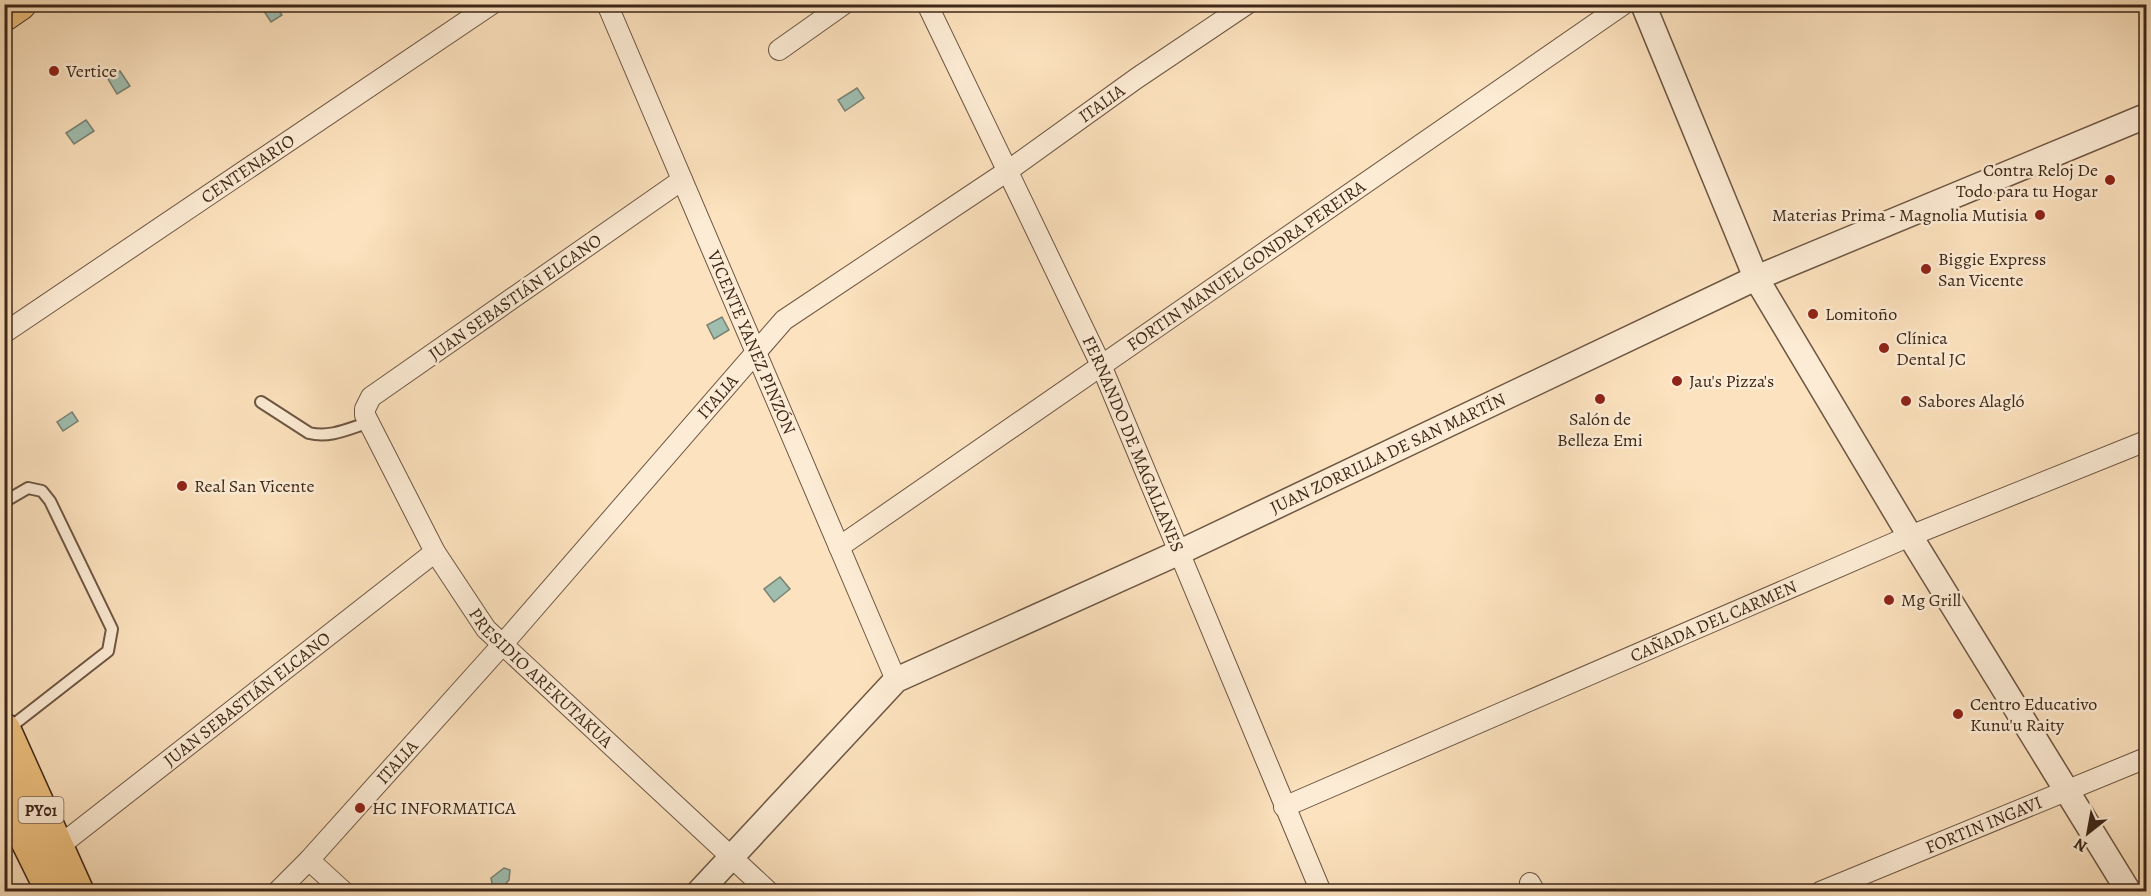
<svg xmlns="http://www.w3.org/2000/svg" width="2151" height="896" viewBox="0 0 2151 896" font-family="Alegreya,serif">
	<style>
		.water { fill: #9fbeb0; stroke: #788273; stroke-width: 1.5 }
		.lines { fill: none; stroke-linecap: round; stroke-linejoin: round }
		.service-casing { stroke: #6d5642; stroke-width: 14 }
		.minor-casing { stroke: #6d5642; stroke-width: 22 }
		.tertiary-casing { stroke: #6d5642; stroke-width: 27 }
		.primary-casing { stroke: #3d2718; stroke-width: 34 }
		.trunk-casing { stroke: #3d2718; stroke-width: 36 }
		.service { stroke: #fdecd5; stroke-width: 10 }
		.minor { stroke: #fdecd5; stroke-width: 20 }
		.tertiary { stroke: #fdecd5; stroke-width: 24 }
		.primary { stroke: #eec17f; stroke-width: 32 }
		.trunk { stroke: #eec17f; stroke-width: 33 }
		.poi-dot { fill: #8f2418; stroke: #fdecd5; stroke-width: 2 }
		.labels { text-anchor: middle; stroke-width: 5; stroke-linejoin: round; paint-order: stroke }
		.shield { fill: #fdecd5; stroke: #776251; stroke-width: 1.5 }
		.shield-label { font-size: 16px; font-weight: bold; fill: #3d2718 }
		.poi-label { font-size: 18px; fill: #3d2718; stroke: #fdecd5; text-anchor: start }
		.street-label { font-size: 18px; fill: #3d2718; stroke: #fdecd5 }
	</style>
	<rect width="100%" height="100%" fill="#fce2be"/>
	<filter id="stains"><feTurbulence type="fractalNoise" baseFrequency=".00333" numOctaves="4"/><feColorMatrix values="0 0 0 0 .2 0 0 0 0 .09 0 0 0 0 .02 0 0 0 .5 -.17"/></filter>
	<radialGradient id="worn" r=".72"><stop offset=".6" stop-color="#630" stop-opacity="0"/><stop offset="1" stop-color="#630" stop-opacity=".3"/></radialGradient>
	<g class="water">
		<polygon points="260,5 275,5 282,15 271,22"/>
		<polygon points="120,71 130,86 117,94 108,79"/>
		<polygon points="857,88 864,98 845,111 838,100"/>
		<polygon points="86,120 94,131 74,144 66,133"/>
		<polygon points="722,317 729,330 714,339 707,325"/>
		<polygon points="72,412 78,421 63,431 57,422"/>
		<polygon points="780,577 790,589 774,602 764,589"/>
		<polygon points="504,868 510,870 509,880 502,888 493,889 491,878"/>
	</g>
	<g class="lines">
		<g class="service-casing">
			<g id="service">
				<path d="M261,402L309,433C330,438 348,429 367,423"/>
				<polyline points="4,502 28,488 42,491 50,501 112,629 108,651 8,729"/>
			</g>
		</g>
		<g class="minor-casing">
			<g id="minor">
				<path id="s1" d="M607,4L896,680"/>
				<path id="s2" d="M927,4L1101,365L1321,892"/>
				<polyline points="779,50 844,4"/>
				<path id="s3" d="M682,180L371,397L365,409V415L435,552L486,629L769,892"/>
				<path id="s4" d="M4,333L492,4"/>
				<path id="s5" d="M839,547L1624,4"/>
				<path id="s6" d="M1284,807L1910,536L2146,441"/>
				<path id="s7" d="M58,847L435,552"/>
				<polyline points="309,860 344,892"/>
				<polyline points="1530,883 1535,892"/>
				<path id="s8" d="M277,892L309,860L502,645L784,320L1009,170L1137,78L1247,4"/>
				<path id="s9" d="M1820,892L2146,758"/>
			</g>
		</g>
		<g class="tertiary-casing">
			<g id="tertiary">
				<polyline points="1643,4 1756,278 1910,536 2129,892"/>
				<path id="s10" d="M699,892L896,680L1180,552L1756,278L2146,116"/>
			</g>
		</g>
		<g class="primary-casing">
			<polyline id="primary" points="4,15 20,4"/>
		</g>
		<g class="trunk-casing">
			<g id="trunk">
				<polyline points="4,730 77,892"/>
				<polyline points="4,793 53,892"/>
			</g>
		</g>
		<use href="#service" class="service"/>
		<use href="#minor" class="minor"/>
		<use href="#tertiary" class="tertiary"/>
		<use href="#primary" class="primary"/>
		<use href="#trunk" class="trunk"/>
	</g>
	<g class="poi-dot">
		<circle cx="54" cy="71" r="6"/>
		<circle cx="2110" cy="180" r="6"/>
		<circle cx="2040" cy="215" r="6"/>
		<circle cx="1926" cy="269" r="6"/>
		<circle cx="1813" cy="314" r="6"/>
		<circle cx="1884" cy="348" r="6"/>
		<circle cx="1677" cy="381" r="6"/>
		<circle cx="1600" cy="399" r="6"/>
		<circle cx="1906" cy="401" r="6"/>
		<circle cx="182" cy="486" r="6"/>
		<circle cx="1889" cy="600" r="6"/>
		<circle cx="1958" cy="714" r="6"/>
		<circle cx="360" cy="808" r="6"/>
	</g>
	<g class="labels">
		<rect class="shield" x="18.5" y="797" width="45" height="26" rx="4.5"/>
		<g class="shield-label">
			<text x="41" y="816">PY01</text>
		</g>
		<g class="poi-label">
			<text x="66" y="77">Vertice</text>
			<text x="2098" y="176" text-anchor="end">Contra Reloj De<tspan x="2098" dy="21">Todo para tu Hogar</tspan></text>
			<text x="2028" y="221" text-anchor="end">Materias Prima - Magnolia Mutisia</text>
			<text x="1938" y="265">Biggie Express<tspan x="1938" dy="21">San Vicente</tspan></text>
			<text x="1825" y="320">Lomitoño</text>
			<text x="1896" y="344">Clínica<tspan x="1896" dy="21">Dental JC</tspan></text>
			<text x="1689" y="387">Jau's Pizza's</text>
			<text x="1918" y="407">Sabores Alagló</text>
			<text x="1600" y="425" text-anchor="middle">Salón de<tspan x="1600" dy="21">Belleza Emi</tspan></text>
			<text x="194" y="492">Real San Vicente</text>
			<text x="1901" y="606">Mg Grill</text>
			<text x="1970" y="710">Centro Educativo<tspan x="1970" dy="21">Kunu'u Raity</tspan></text>
			<text x="372" y="814">HC INFORMATICA</text>
		</g>
		<g class="street-label">
			<text dy="6" stroke="none"><textPath href="#s8" startOffset="1149">ITALIA</textPath></text>
			<text dy="6" stroke="none"><textPath href="#s4" startOffset="294">CENTENARIO</textPath></text>
			<text dy="6" stroke="none"><textPath href="#s5" startOffset="495">FORTIN MANUEL GONDRA PEREIRA</textPath></text>
			<text transform="translate(515 297) rotate(-35)" y="6">JUAN SEBASTIÁN ELCANO</text>
			<text dy="6" stroke="none"><textPath href="#s1" startOffset="368">VICENTE YANEZ PINZÓN</textPath></text>
			<text dy="6" stroke="none"><textPath href="#s8" startOffset="663">ITALIA</textPath></text>
			<text dy="6" stroke="none"><textPath href="#s2" startOffset="486">FERNANDO DE MAGALLANES</textPath></text>
			<text dy="6" stroke="none"><textPath href="#s10" startOffset="831">JUAN ZORRILLA DE SAN MARTÍN</textPath></text>
			<text dy="6" stroke="none"><textPath href="#s6" startOffset="468">CAÑADA DEL CARMEN</textPath></text>
			<text dy="6" stroke="none"><textPath href="#s3" startOffset="718">PRESIDIO AREKUTAKUA</textPath></text>
			<text dy="6" stroke="none"><textPath href="#s7" startOffset="240">JUAN SEBASTIÁN ELCANO</textPath></text>
			<text dy="6" stroke="none"><textPath href="#s8" startOffset="177">ITALIA</textPath></text>
			<text dy="6" stroke="none"><textPath href="#s9" startOffset="177">FORTIN INGAVI</textPath></text>
		</g>
	</g>
	<rect width="2151" height="896" fill="none" stroke="#fce2be" stroke-width="24"/>
	<rect x="6" y="6" width="2139" height="884" fill="none" stroke="#3d2718" stroke-width="3"/>
	<rect x="12" y="12" width="2127" height="872" fill="none" stroke="#3d2718" stroke-width="1.5"/>
	<g transform="translate(2088 833) rotate(211)" stroke="#fdecd5" stroke-width="4.5" paint-order="stroke">
	<path d="M0-4.5L10 22L0 15L-10 22Z" fill="#3d2718"/>
	<text y="-9" font-size="16" font-weight="bold" text-anchor="middle" fill="#3d2718">N</text>
	</g>
	<rect width="100%" height="100%" filter="url(#stains)"/>
	<rect width="100%" height="100%" fill="url(#worn)"/>
</svg>
